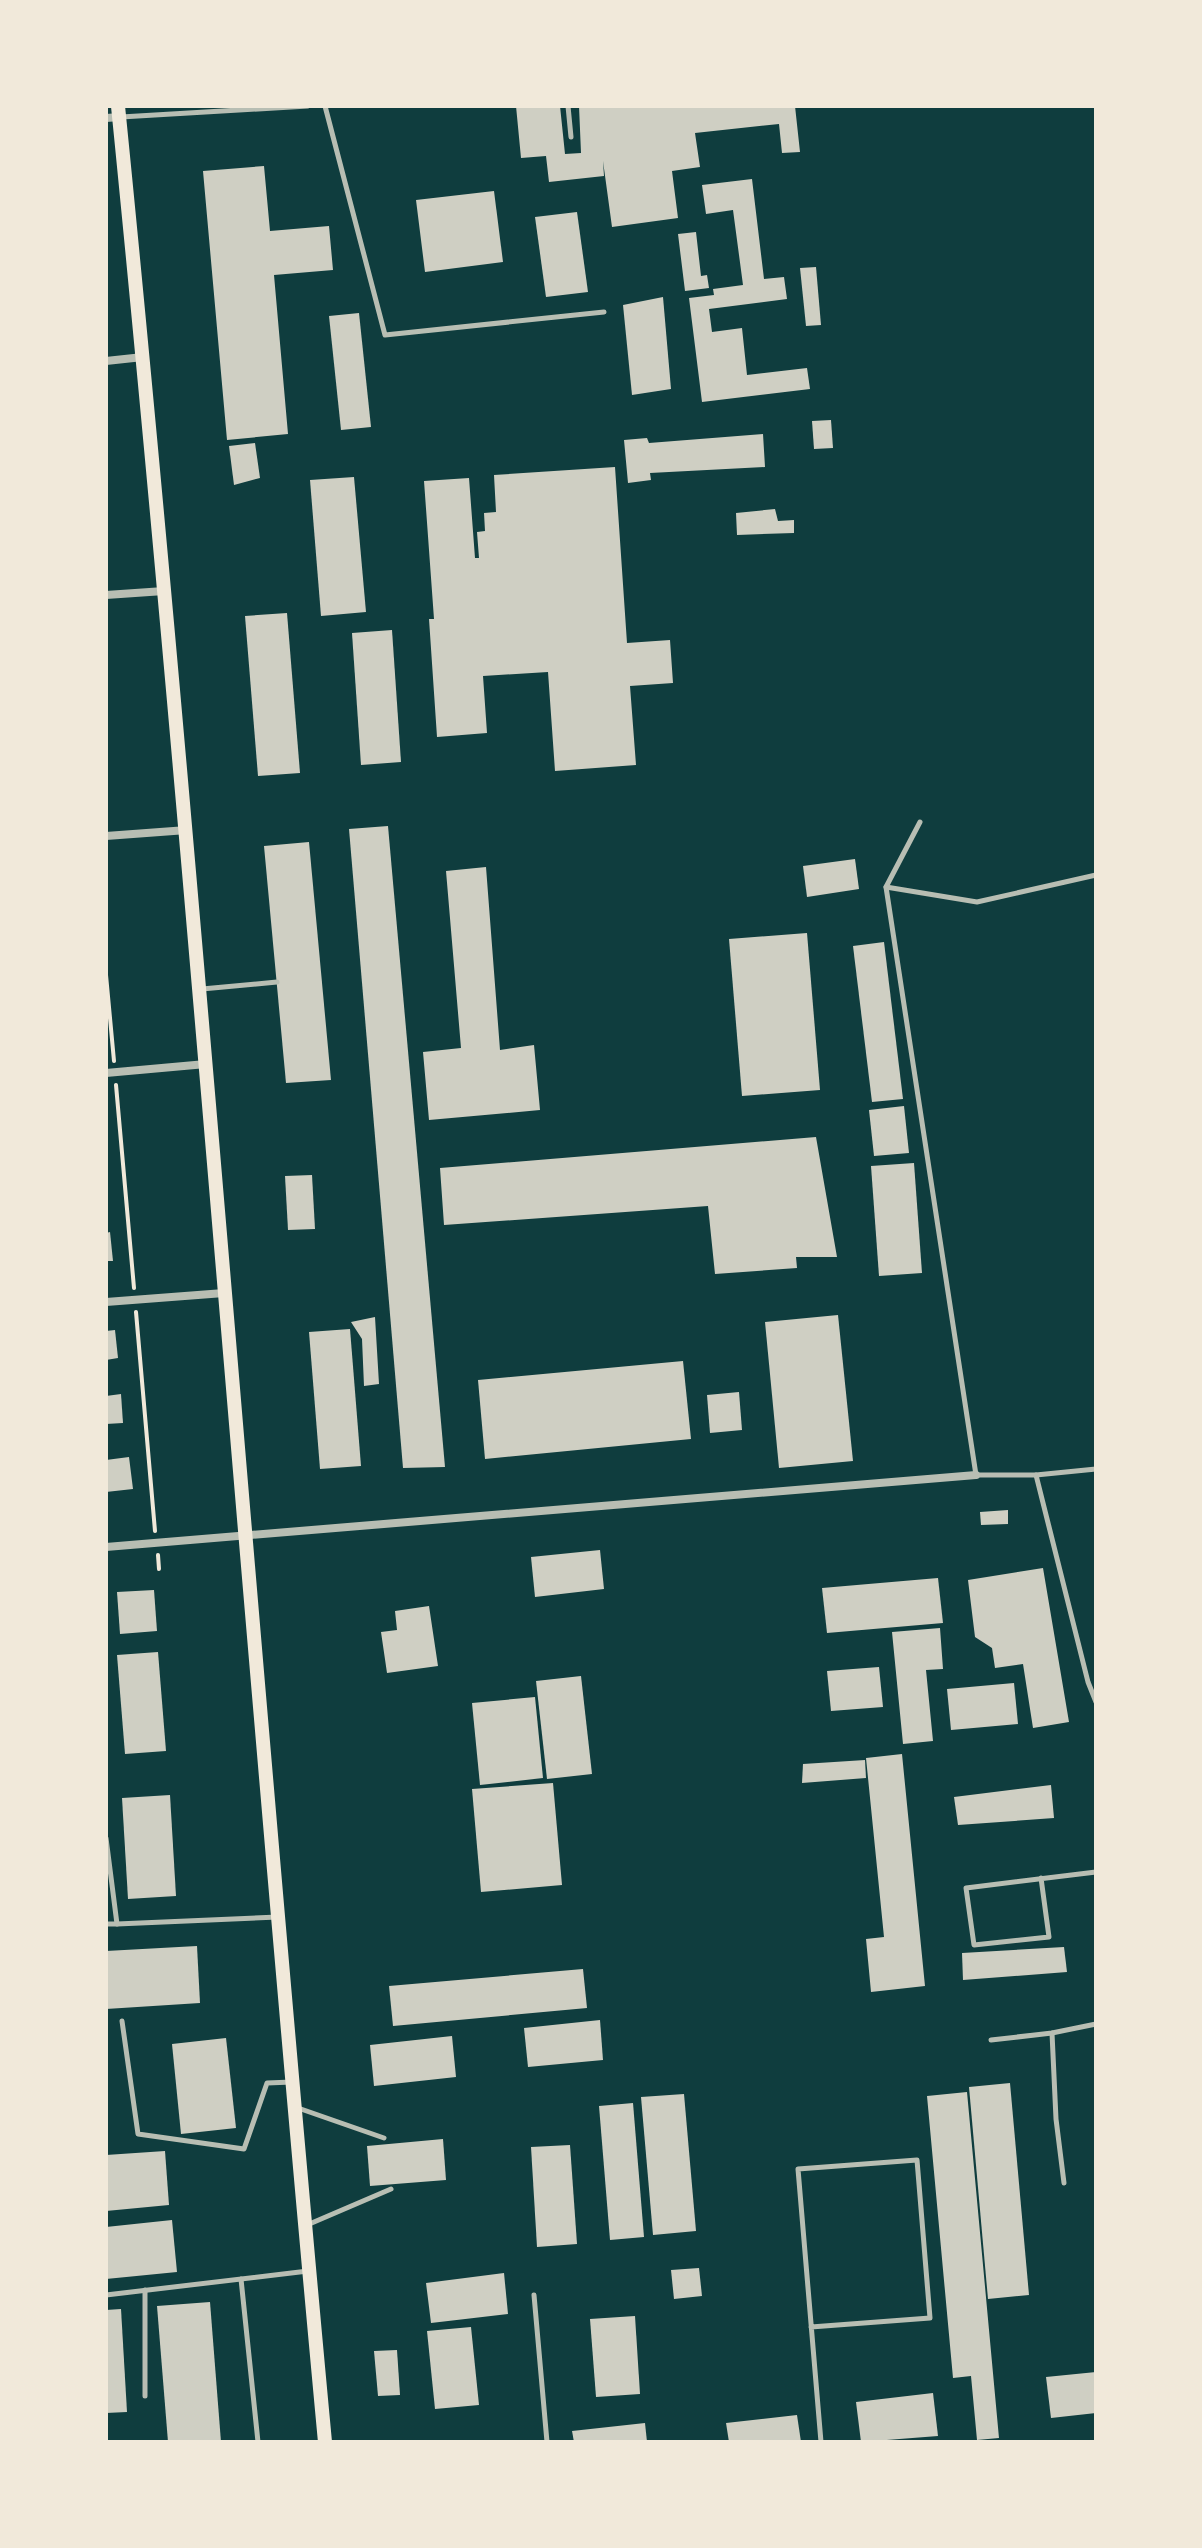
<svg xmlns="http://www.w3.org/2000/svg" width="1202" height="2548" viewBox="0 0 1202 2548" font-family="'Crimson Pro',serif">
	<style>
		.building { fill: #cfcfc3 }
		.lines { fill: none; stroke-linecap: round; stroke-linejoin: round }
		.path { stroke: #f1e9da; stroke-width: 4 }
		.service { stroke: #b8beb3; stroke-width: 5 }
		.minor { stroke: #b8beb3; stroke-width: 8 }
		.secondary { stroke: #f1e9da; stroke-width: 14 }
	</style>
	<rect width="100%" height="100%" fill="#0f3d3e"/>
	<g class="building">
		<polygon points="516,106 560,106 565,154 581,153 579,106 795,106 800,152 782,153 779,124 695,133 700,167 672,171 678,218 612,227 603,161 604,176 549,182 546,156 521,158"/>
		<polygon points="264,166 270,231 329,226 333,270 274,275 288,434 227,440 203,171"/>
		<polygon points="752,179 764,279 784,277 787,299 709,309 712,332 742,328 747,375 807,368 810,389 702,402 689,298 714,295 713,289 743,285 733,210 706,214 702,185"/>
		<polygon points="494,191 503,262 425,272 416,200"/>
		<polygon points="577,212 588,292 546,297 535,217"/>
		<polygon points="696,232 701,276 707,275 709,288 685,291 678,234"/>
		<polygon points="816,267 821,325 806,326 800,268"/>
		<polygon points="663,297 671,389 632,395 623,305"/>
		<polygon points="359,313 371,427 341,430 329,316"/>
		<polygon points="831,420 833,448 814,449 812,421"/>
		<polygon points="763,434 765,467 650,473 651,480 628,483 624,440 647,438 649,443"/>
		<polygon points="255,443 260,478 234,485 229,446"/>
		<polygon points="615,467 627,643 670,640 673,683 630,686 636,765 555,771 548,672 483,676 487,733 437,737 429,619 434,619 424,481 469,478 475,558 479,558 477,532 485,531 484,513 496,512 494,475"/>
		<polygon points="354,477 366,612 321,616 310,480"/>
		<polygon points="775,509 778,521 794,520 794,533 737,535 736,513"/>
		<polygon points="287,613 300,773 258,776 245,616"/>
		<polygon points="392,630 401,762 361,765 352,633"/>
		<polygon points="388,826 445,1467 403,1468 349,829"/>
		<polygon points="309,842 331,1080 286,1083 264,846"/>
		<polygon points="855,859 859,889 807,897 803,866"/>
		<polygon points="486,867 500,1050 534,1045 540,1110 429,1120 423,1052 461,1048 446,871"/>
		<polygon points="807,933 820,1090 742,1096 729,939"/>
		<polygon points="884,942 903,1099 872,1102 853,946"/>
		<polygon points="904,1106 909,1153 874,1156 869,1110"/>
		<polygon points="816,1137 837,1257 796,1257 797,1268 715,1274 708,1206 444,1225 440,1168"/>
		<polygon points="914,1163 922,1273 879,1276 871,1166"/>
		<polygon points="312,1175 315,1229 288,1230 285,1176"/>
		<polygon points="110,1232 113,1261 106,1261 106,1233"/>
		<polygon points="838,1315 853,1461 779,1468 765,1322"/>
		<polygon points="375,1317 379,1384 364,1386 362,1339 351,1322"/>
		<polygon points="350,1329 361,1466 320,1469 309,1332"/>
		<polygon points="115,1330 118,1358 106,1360 106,1331"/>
		<polygon points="683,1361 691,1439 485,1459 478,1380"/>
		<polygon points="739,1392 742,1430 710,1433 707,1395"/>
		<polygon points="121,1394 123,1423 106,1424 106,1396"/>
		<polygon points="129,1457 133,1489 106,1492 106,1460"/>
		<polygon points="1008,1510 1008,1524 981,1525 980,1512"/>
		<polygon points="600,1550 604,1589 535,1597 531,1557"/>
		<polygon points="1043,1568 1069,1722 1033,1728 1023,1664 995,1668 992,1648 975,1637 968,1580"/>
		<polygon points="938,1578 943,1623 827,1633 822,1588"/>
		<polygon points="154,1590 157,1631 120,1634 117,1592"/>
		<polygon points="429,1606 438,1666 387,1673 381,1632 397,1630 395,1611"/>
		<polygon points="940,1628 943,1669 926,1670 933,1741 903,1744 892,1632"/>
		<polygon points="158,1652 166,1751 125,1754 117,1655"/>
		<polygon points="879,1667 883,1707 831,1711 827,1671"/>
		<polygon points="581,1676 592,1774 547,1779 536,1681"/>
		<polygon points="1014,1683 1018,1724 951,1730 947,1689"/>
		<polygon points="535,1697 543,1778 480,1785 472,1703"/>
		<polygon points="902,1754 925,1986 871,1992 866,1939 884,1937 866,1758"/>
		<polygon points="865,1760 866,1778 802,1783 803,1764"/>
		<polygon points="553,1783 562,1885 481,1892 472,1789"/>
		<polygon points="1051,1785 1054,1818 958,1825 954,1797"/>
		<polygon points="170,1795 176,1896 128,1899 122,1798"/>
		<polygon points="197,1946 200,2003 106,2009 106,1951"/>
		<polygon points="1064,1947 1067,1972 963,1980 962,1953"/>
		<polygon points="583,1969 587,2008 393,2026 389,1986"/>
		<polygon points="600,2020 603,2060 528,2067 524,2028"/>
		<polygon points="452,2036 456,2077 374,2086 370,2045"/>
		<polygon points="226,2038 236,2128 181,2134 172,2044"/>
		<polygon points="1010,2083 1029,2295 988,2299 969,2087"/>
		<polygon points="967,2092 999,2438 977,2440 971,2376 953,2378 927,2096"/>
		<polygon points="684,2094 696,2231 653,2235 641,2097"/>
		<polygon points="633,2103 644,2237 610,2240 599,2106"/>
		<polygon points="443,2139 446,2180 370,2186 367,2146"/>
		<polygon points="570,2145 577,2244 537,2247 531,2147"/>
		<polygon points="165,2151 169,2205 106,2211 106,2155"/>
		<polygon points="172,2220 177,2272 106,2279 106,2227"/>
		<polygon points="699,2268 702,2296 674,2299 671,2270"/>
		<polygon points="504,2273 508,2314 431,2323 426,2283"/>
		<polygon points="210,2302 221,2442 168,2442 157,2306"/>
		<polygon points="121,2309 127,2412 106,2413 106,2310"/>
		<polygon points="635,2316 640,2394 596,2397 590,2319"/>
		<polygon points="471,2327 479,2405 435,2409 427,2331"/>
		<polygon points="397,2350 400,2395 378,2396 374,2351"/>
		<polygon points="1096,2372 1096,2413 1051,2418 1046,2377"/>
		<polygon points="933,2393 938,2436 861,2442 856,2402"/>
		<polygon points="797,2415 801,2442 729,2442 726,2423"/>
		<polygon points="645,2423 647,2442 574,2442 572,2431"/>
	</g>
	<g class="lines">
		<g class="path">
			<polyline points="106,975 114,1061"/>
			<polyline points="116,1085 134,1288"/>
			<polyline points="136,1312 155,1531"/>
			<polyline points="158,1555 159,1569"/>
		</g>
		<g class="service">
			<polyline points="325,106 385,335 604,312"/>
			<polyline points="568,106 571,137"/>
			<polyline points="121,117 308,106"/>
			<polyline points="920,822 886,887 976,1475 1036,1475 1096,1469"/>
			<polyline points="886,887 977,902 1096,875"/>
			<polyline points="202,989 277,982"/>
			<polyline points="1036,1475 1088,1682 1096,1702"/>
			<polyline points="106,1838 117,1924 278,1917"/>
			<polyline points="1041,1878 1049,1937 974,1945 966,1888 1096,1872"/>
			<polyline points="106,1924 117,1924"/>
			<polyline points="122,2021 138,2134 244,2149 267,2083 292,2082"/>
			<polyline points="1052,2033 1056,2119 1064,2183"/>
			<polyline points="991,2040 1052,2033 1096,2024"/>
			<polyline points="298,2108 384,2138"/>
			<polyline points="307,2225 391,2189"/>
			<polyline points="241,2279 258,2442"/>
			<polyline points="145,2290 145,2396"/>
			<polyline points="106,2295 308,2271"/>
			<polyline points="534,2295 547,2442"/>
			<polyline points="811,2327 930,2318 917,2160 798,2169 821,2442"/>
		</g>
		<g class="minor">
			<polyline points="106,118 120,117"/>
			<polyline points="106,361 143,357"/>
			<polyline points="106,595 164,591"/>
			<polyline points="106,836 187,830"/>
			<polyline points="106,1073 206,1064"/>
			<polyline points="106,1302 224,1293"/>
			<polyline points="106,1547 976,1475"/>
		</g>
		<path class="secondary" d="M118,106C196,884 252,1664 325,2442"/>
	</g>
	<rect width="1202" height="2548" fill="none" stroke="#f1e9da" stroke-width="216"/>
</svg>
